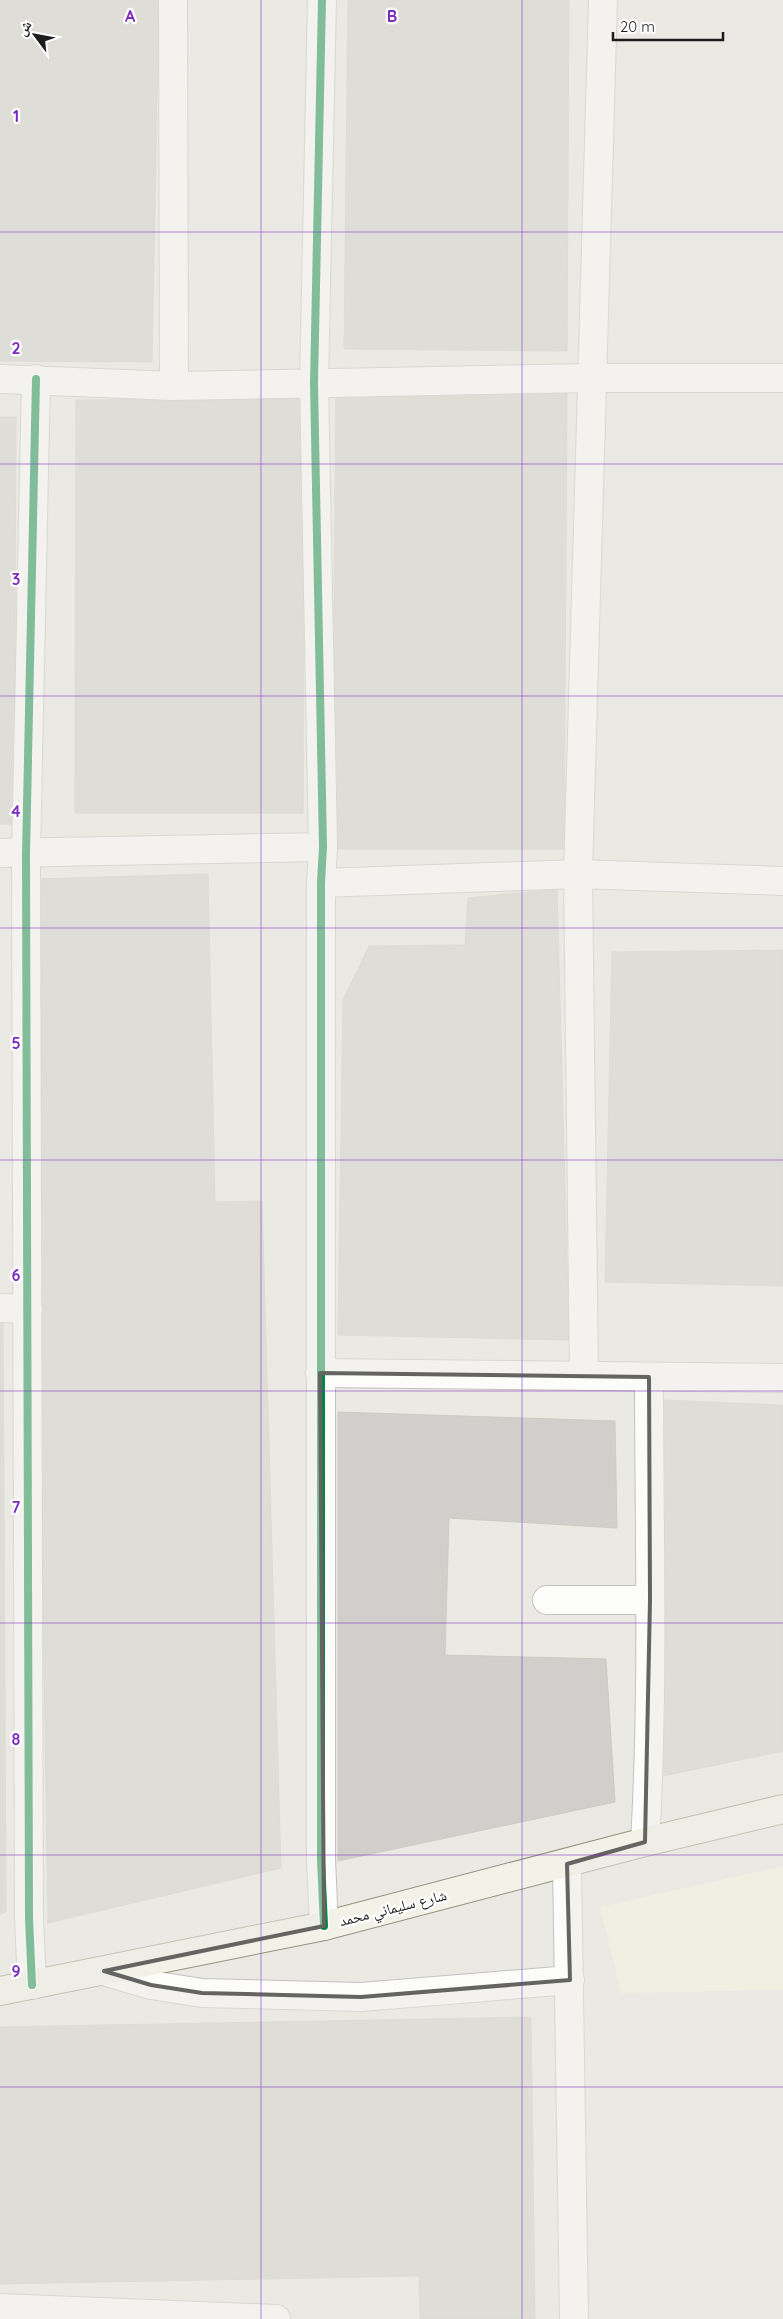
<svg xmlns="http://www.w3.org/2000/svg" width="783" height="2319" viewBox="0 0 783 2319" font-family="Quicksand,'Noto Naskh Arabic',sans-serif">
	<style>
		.education { fill: #f6f5de }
		.building { fill: #d1cfcb; stroke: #cecac5 }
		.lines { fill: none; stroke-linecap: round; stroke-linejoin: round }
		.street-casing { stroke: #c3c2c0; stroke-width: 30 }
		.secondary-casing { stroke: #93947c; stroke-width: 30 }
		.street { stroke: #fcfcfb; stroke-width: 28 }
		.secondary { stroke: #f2f2e8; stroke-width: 28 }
		.cycleway-casing { stroke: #fff; stroke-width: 11 }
		.cycleway { stroke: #00873e; stroke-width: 8 }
		.marked { fill: none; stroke: #646462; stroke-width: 4; stroke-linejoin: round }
		.grid { fill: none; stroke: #7b2cbf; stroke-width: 1; stroke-opacity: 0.55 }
		.labels { text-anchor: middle; stroke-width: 4.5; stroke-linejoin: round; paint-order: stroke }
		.street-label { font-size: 15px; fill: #1c1c1c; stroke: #fff }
		.grid-label { font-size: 16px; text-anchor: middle; font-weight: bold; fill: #7b2cbf; stroke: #fff; stroke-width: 4.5; stroke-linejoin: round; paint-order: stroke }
	</style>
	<rect width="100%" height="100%" fill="#ebe9e4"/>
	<polygon class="education" points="783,1866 783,1990 621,1993 600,1907"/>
	<g class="building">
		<polygon points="0,0 159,0 152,362 0,361"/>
		<polygon points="348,0 569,0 567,351 344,349"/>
		<polygon points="336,391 567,392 564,849 332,849"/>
		<polygon points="304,399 303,813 75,813 76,400"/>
		<polygon points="0,417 16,417 14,824 0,824"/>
		<polygon points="208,874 215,1202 262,1201 281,1868 48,1923 32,879"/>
		<polygon points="557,889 569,1340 338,1335 343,1000 369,946 465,945 468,898"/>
		<polygon points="783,950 783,1286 605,1282 612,952"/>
		<polygon points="0,1316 3,1316 6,1912 0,1914"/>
		<polygon points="660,1400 783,1405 783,1751 653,1778"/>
		<polygon points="338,1412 615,1421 617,1528 449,1518 445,1655 606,1659 615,1802 338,1861"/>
		<polygon points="531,2017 535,2319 420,2319 419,2276 0,2284 0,2027"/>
	</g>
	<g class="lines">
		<g class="street-casing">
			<g id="street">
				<polyline points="173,0 174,386"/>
				<polyline points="322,0 314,383 323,847 321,883 321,1860 324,1926"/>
				<polyline points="0,379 174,386 590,378 783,378"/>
				<polyline points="0,853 323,847"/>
				<polyline points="321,883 578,874 783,881"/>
				<polyline points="0,1308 28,1309"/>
				<polyline points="320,1373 783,1378"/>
				<polyline points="584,1376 578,874 603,0"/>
				<polyline points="547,1600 650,1600"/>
				<path d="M645,1842C654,1687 649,1532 649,1377"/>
				<polyline points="567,1864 574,2319"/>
				<polyline points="104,1971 151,1985 202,1993 361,1997 570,1980"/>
				<polyline points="32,1985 29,1918 26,854 36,379"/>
				<polyline points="0,2308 276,2319"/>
			</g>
		</g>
		<g class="secondary-casing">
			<polyline id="secondary" points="0,1991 324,1926 645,1842 783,1809"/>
		</g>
		<use href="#street" class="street"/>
		<use href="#secondary" class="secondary"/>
		<g class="cycleway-casing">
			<g id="cycleway">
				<polyline points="322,0 314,383 323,847 321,883 321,1860 324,1926"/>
				<polyline points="32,1985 29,1918 26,854 36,379"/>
			</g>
		</g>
		<use href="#cycleway" class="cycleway"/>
	</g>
	<path d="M0 0H783V2319H0ZM320,1373L649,1377L650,1600L645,1842L567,1864L570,1980L361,1997L202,1993L151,1985L104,1971L324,1926Z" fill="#ebe9e4" fill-opacity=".55" fill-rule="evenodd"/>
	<path class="marked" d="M320,1373L649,1377L650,1600L645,1842L567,1864L570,1980L361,1997L202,1993L151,1985L104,1971L324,1926Z"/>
	<path class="grid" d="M261,0V2319M522,0V2319M0,232H783M0,464H783M0,696H783M0,928H783M0,1160H783M0,1391H783M0,1623H783M0,1855H783M0,2087H783"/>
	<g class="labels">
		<g class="street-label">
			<text transform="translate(393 1908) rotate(-14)" y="5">شارع سليماني محمد</text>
		</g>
	</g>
	<g class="grid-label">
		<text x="130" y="22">A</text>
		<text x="392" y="22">B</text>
		<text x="16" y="122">1</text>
		<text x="16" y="354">2</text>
		<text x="16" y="585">3</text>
		<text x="16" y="817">4</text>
		<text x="16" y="1049">5</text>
		<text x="16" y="1281">6</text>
		<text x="16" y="1513">7</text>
		<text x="16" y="1745">8</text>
		<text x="16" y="1977">9</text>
	</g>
	<g transform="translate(35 35) rotate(302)" stroke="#ffffff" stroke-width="4" paint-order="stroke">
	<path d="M0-4L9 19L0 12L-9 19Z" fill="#1c1c1c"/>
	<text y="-8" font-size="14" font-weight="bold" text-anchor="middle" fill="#1c1c1c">ش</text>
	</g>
	<path d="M613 32v8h110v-8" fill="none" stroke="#1c1c1c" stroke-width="2.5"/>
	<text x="620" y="32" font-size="15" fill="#1c1c1c" stroke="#ffffff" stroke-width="4" paint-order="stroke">20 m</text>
</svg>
